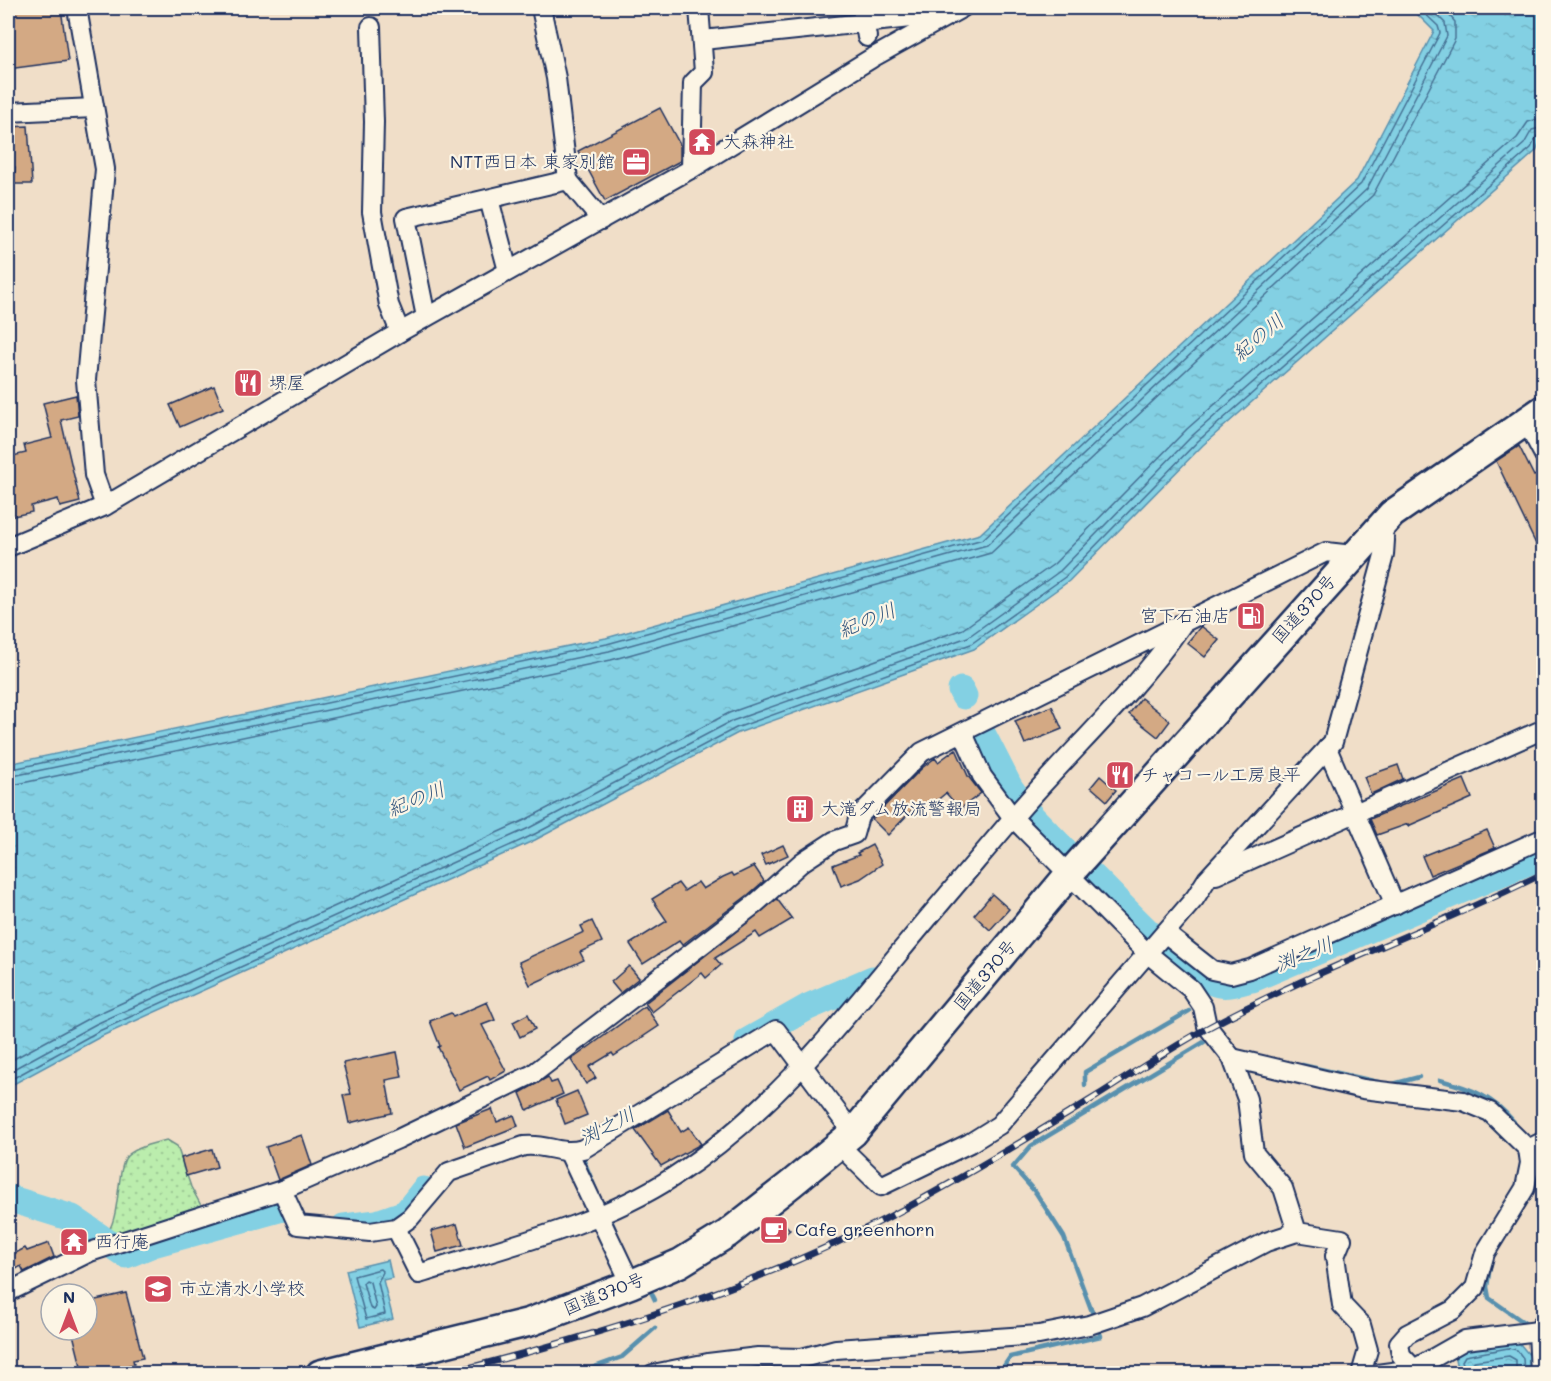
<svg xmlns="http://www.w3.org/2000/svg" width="1551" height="1381" viewBox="0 0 1551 1381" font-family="Mali,'Klee One',sans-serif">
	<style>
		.grass { fill: url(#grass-dots); stroke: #6b8e86; stroke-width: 1.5 }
		.water { fill: url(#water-ripples); stroke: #5990ae; stroke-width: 1.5 }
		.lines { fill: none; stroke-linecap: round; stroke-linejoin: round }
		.shore { stroke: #456f93; stroke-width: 1.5 }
		.stream { stroke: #5990ae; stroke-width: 4.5 }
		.river { stroke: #83d0e3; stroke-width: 27 }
		.building { fill: #d3a984; stroke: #1b2f5e; stroke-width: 1.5 }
		.minor-casing { stroke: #1b2f5e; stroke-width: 22 }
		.highway-casing { stroke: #1b2f5e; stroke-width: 32 }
		.minor { stroke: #fcf5e5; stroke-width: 18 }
		.highway { stroke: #fcf5e5; stroke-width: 27 }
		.rail-casing { stroke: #1b2f5e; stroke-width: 7 }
		.rail { stroke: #fcf5e5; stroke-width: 4.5; stroke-dasharray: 14; stroke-linecap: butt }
		.labels { text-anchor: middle; stroke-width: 4.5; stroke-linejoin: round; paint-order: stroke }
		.poi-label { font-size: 18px; fill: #1b2f5e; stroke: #fcf5e5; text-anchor: start }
		.street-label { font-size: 18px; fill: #1b2f5e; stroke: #fcf5e5 }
		.water-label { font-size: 20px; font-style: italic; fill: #35577f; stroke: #fcf5e5 }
	</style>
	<defs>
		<pattern id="grass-dots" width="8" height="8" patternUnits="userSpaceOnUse" patternTransform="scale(1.5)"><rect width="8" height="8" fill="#bbedad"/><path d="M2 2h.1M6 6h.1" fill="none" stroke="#a0cc97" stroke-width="1.8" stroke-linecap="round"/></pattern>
		<pattern id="water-ripples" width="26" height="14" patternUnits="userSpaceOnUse" patternTransform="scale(1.5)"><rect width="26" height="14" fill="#83d0e3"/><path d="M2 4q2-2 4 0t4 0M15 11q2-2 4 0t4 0" fill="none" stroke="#71b3c5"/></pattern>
	</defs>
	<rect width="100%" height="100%" fill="#f0dec8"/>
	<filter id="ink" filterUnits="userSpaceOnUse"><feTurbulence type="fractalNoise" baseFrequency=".0167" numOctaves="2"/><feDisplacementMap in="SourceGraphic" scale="12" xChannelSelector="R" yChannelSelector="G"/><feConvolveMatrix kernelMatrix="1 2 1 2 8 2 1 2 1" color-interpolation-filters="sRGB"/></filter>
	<g filter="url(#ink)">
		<path class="grass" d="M167,1140L177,1146L191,1187L204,1211L117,1239L109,1230C120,1213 117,1167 127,1156C136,1147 155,1143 167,1140Z"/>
		<g class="water">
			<polygon points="1411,8 1543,8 1543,134 1536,151 1203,445 1069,581 974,649 738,733 535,840 102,1036 8,1087 8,764 606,638 980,534 1357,180 1434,31"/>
			<polygon points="388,1260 392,1278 383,1280 393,1319 360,1327 346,1270"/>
			<polygon points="1508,1342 1520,1344 1530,1356 1529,1373 1463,1373 1457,1368 1455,1359 1460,1351"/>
		</g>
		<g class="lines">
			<g class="shore">
				<polyline points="8,770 607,644 983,539 1361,184 1440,33 1438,26 1419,8"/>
				<polyline points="8,777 609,651 987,545 1367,189 1447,36 1445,23 1430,8"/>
				<polyline points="8,786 611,660 991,553 1373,195 1455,39 1455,22 1443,8"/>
				<polyline points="8,1062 93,1016 525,820 729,713 963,629 1054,564 1187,429 1517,138 1528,122 1544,117"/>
				<polyline points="8,1072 96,1024 529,828 732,721 968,637 1060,571 1193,435 1524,144 1532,130 1544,127"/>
				<polyline points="8,1081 99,1031 533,835 736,728 971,644 1065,577 1198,441 1531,148 1537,136 1544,134"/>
				<polygon points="380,1269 383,1272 378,1282 385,1314 366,1319 354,1276"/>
				<polygon points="366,1280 370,1282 376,1307 374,1310 370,1308 363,1283"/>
				<polyline points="1467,1374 1462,1361 1465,1356 1508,1348 1517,1350 1523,1358 1524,1374"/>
				<polyline points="1474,1374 1474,1361 1509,1356 1516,1360 1516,1374"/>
			</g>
			<g class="stream">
				<polyline points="1302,1065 1378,1082"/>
				<path d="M1440,1080C1470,1088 1494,1097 1514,1122"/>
				<polyline points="1393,1084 1419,1077"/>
				<polyline points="1085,1085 1085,1072 1189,1011"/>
				<polyline points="582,1156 596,1190"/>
				<polyline points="610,1218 616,1232"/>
				<polyline points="1490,1266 1487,1287 1489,1298 1529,1326"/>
				<polyline points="651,1292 655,1300"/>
				<polyline points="1094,1317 1064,1237 1036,1193 1013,1167 1031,1146 1204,1042"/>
				<polyline points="575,1374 622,1357 655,1328"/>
				<polyline points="1007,1374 1004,1366 1010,1357 1101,1336 1097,1325"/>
			</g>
			<g class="river">
				<polyline points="961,690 964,696"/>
				<polyline points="982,733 1010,788 1028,813 1067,853"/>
				<path d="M1091,875C1119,901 1185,977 1219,984C1230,986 1241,981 1252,979L1544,855"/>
				<polyline points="748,1041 808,1007 873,979"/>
				<polyline points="8,1198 72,1218 126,1255 153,1244 279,1209"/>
				<polyline points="344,1227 377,1223 406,1213 424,1190"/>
			</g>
		</g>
		<g class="building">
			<polygon points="8,8 61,8 68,61 8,69"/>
			<polygon points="660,108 680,145 680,161 605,201 578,151"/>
			<polygon points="28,126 32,184 14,184 15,167 8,167 8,127"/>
			<polygon points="214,386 223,408 180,427 170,405"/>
			<polygon points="76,395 78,416 61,420 80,502 60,507 58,499 31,506 32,512 9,517 8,457 26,453 24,445 52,438 43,403"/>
			<polygon points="1519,446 1534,476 1544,471 1544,561 1496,461"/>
			<polygon points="1201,626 1219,640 1205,657 1187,643"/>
			<polygon points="1141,698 1170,721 1158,737 1129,714"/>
			<polygon points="1052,706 1062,729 1025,744 1015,721"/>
			<polygon points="956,749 968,776 981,793 960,809 946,793 924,811 918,804 888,835 872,819 922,768 935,758 938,762"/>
			<polygon points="1398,765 1403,779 1371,794 1364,777"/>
			<polygon points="1100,776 1116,790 1107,801 1091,787"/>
			<polygon points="1464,779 1472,798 1408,826 1408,824 1377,835 1370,819"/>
			<polygon points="1487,830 1495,848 1430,875 1422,856"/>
			<polygon points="783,845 788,855 766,865 761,855"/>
			<polygon points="872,845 882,864 860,879 841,886 833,865 859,855 857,853"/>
			<polygon points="754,866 764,881 748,895 682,945 679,941 643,964 630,944 667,921 652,899 678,883 684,891 698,882 703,889 723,877 732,873 734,876"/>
			<polygon points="992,894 1009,909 990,930 974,915"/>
			<polygon points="777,899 792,919 760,938 756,932 715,958 721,965 706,978 702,973 652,1012 645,1003"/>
			<polygon points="592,921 602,942 580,952 584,960 530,985 519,962 584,932 581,926"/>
			<polygon points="629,966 639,978 620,993 611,982"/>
			<polygon points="487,1002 495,1020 482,1025 506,1071 490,1080 488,1076 459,1090 438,1047 440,1046 430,1021 451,1013 453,1017"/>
			<polygon points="645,1006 659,1026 614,1056 612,1053 589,1067 596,1078 586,1084 571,1060"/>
			<polygon points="528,1014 535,1029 520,1037 513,1022"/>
			<polygon points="397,1052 402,1077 386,1080 392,1113 349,1123 343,1095 351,1094 343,1063"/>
			<polygon points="548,1077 551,1083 557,1081 563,1094 527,1110 520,1093"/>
			<polygon points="577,1091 587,1115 565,1124 556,1100"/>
			<polygon points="492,1109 497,1122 514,1115 518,1126 465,1147 456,1123"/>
			<polygon points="668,1110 681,1132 689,1127 701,1144 661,1166 635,1130"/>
			<polygon points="302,1135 312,1165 278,1180 266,1147"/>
			<polygon points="212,1149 217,1167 186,1176 181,1158"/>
			<polygon points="779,1217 790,1230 777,1241 775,1238 770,1242 761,1232"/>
			<polygon points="457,1224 463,1245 437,1252 431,1231"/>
			<polygon points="49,1243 54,1257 24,1272 21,1266 8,1274 8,1257 25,1248 27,1251"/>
			<polygon points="126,1293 143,1358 133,1360 134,1364 95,1374 83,1374 72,1330 87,1330 87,1302"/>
		</g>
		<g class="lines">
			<g class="minor-casing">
				<g id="minor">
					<polyline points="77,8 105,169 86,380 94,475 105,506"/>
					<polyline points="541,8 556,78 568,180"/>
					<polyline points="862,8 867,37"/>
					<polyline points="371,27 374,122 372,212 389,305 400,332"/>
					<polyline points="703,40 920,17"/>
					<polyline points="8,112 94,108"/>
					<polyline points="691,169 693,83 704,72 699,8"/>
					<polyline points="489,199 508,271"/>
					<polyline points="426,317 406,218 568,180 601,220"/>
					<polyline points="1526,421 1544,455"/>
					<polyline points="8,547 105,506 400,332 691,169 872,58 962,8"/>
					<polyline points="963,733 982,776 1013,818 1147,953 1191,989 1203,1007 1207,1026 1232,1058 1247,1099 1254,1153 1283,1188 1297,1232 1342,1239 1335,1256 1342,1305 1361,1325 1368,1350 1361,1374"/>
					<polyline points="1327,748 1395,905"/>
					<polyline points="1216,875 1544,729"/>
					<polyline points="1165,933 1212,970 1231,974 1250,969 1544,838"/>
					<polyline points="1232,1058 1363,1089 1463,1101 1490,1112 1528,1149"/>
					<polyline points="840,1146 881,1186 970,1143 999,1125 1195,898 1207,879 1333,742 1384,555 1385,540 1375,532"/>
					<polyline points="569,1153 631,1284"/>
					<path d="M282,1190L298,1225L370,1232L396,1228L410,1218L449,1172L524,1146C547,1143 560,1156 583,1149L776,1030L853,1133"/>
					<path d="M396,1228L419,1274C504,1247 598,1226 673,1177C763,1119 832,1035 899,953C936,908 974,864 1012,819C1067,754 1132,696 1181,626"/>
					<polyline points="8,1292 90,1252 282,1190 398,1139 533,1074 755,904 802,862 834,841 854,834 859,816 922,752 1326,552 1353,555"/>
					<polyline points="1414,1369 1401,1355 1399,1343 1407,1334 1453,1310 1475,1288 1485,1253 1525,1188 1530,1163 1528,1149 1544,1141"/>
					<polyline points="653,1374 708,1363 758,1357 802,1358 836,1349 1039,1335 1089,1325 1142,1307 1266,1242 1297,1232"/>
					<polyline points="1377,1374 1414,1369 1465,1340 1538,1331"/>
					<polyline points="1540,1374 1538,1331 1544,1322"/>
				</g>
			</g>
			<g class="highway-casing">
				<polyline id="highway" points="320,1374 530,1322 631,1284 680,1263 727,1234 791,1184 853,1133 1070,873 1392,514 1544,409"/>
			</g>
			<use href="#minor" class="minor"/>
			<use href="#highway" class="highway"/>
			<g class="rail-casing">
				<path id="rail" d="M445,1374C604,1334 763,1285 908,1207C972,1172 1035,1134 1097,1096C1135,1072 1172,1047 1211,1026C1319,968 1435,928 1544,873"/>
			</g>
			<use href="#rail" class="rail"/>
		</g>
	</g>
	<defs>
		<g id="temple-square" transform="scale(1.5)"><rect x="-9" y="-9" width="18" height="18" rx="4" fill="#d1495b" stroke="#fcf5e5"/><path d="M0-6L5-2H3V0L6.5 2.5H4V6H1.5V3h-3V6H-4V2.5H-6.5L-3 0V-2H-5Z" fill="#fff"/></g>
		<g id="office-square" transform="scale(1.5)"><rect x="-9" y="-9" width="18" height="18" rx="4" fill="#d1495b" stroke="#fcf5e5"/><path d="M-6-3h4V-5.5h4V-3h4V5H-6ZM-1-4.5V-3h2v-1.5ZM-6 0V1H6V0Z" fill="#fff"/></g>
		<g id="restaurant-square" transform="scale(1.5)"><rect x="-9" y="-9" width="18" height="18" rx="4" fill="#d1495b" stroke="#fcf5e5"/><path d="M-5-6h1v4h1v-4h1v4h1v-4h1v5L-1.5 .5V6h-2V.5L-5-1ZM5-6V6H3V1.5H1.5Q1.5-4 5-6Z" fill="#fff"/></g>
		<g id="fuel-square" transform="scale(1.5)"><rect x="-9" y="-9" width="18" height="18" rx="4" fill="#d1495b" stroke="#fcf5e5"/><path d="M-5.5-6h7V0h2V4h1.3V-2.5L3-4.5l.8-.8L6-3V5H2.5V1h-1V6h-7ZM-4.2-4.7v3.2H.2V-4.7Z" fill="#fff"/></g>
		<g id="building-square" transform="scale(1.5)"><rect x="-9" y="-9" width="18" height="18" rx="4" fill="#d1495b" stroke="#fcf5e5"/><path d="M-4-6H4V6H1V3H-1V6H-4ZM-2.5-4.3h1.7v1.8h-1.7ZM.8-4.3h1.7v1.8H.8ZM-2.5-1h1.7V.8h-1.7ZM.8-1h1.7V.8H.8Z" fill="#fff"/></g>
		<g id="cafe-square" transform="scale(1.5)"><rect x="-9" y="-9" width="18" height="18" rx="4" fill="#d1495b" stroke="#fcf5e5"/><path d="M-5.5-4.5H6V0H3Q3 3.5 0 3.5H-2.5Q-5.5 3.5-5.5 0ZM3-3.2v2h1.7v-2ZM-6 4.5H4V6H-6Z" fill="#fff"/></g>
		<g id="school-square" transform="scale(1.5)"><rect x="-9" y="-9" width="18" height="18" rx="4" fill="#d1495b" stroke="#fcf5e5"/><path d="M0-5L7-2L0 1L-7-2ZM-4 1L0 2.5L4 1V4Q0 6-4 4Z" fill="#fff"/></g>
	</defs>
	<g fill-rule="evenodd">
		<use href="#temple-square" x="702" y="142"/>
		<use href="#office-square" x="636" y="162"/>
		<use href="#restaurant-square" x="248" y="383"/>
		<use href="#fuel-square" x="1251" y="616"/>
		<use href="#restaurant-square" x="1120" y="775"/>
		<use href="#building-square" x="800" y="809"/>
		<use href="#cafe-square" x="774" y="1230"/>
		<use href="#temple-square" x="74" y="1242"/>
		<use href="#school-square" x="158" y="1289"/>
	</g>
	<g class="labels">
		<g class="poi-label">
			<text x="723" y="148">大森神社</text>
			<text x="615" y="168" text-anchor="end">NTT西日本 東家別館</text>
			<text x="269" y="389">堺屋</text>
			<text x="1230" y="622" text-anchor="end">宮下石油店</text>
			<text x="1141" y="781">チャコール工房良平</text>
			<text x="821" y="815">大滝ダム放流警報局</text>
			<text x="795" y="1236">Cafe greenhorn</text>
			<text x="95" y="1248">西行庵</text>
			<text x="179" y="1295">市立清水小学校</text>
		</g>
		<g class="street-label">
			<text transform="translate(1304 609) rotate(-48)" y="6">国道370号</text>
			<text transform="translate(985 975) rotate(-50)" y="6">国道370号</text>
			<text transform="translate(604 1294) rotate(-22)" y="6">国道370号</text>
		</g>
		<g class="water-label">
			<text transform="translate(1258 337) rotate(-40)" y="7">紀の川</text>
			<text transform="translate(867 620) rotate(-22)" y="7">紀の川</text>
			<text transform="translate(416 799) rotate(-22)" y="7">紀の川</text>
			<text transform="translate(1304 954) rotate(-22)" y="7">渕之川</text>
			<text transform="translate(607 1126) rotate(-27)" y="7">渕之川</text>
		</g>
	</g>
	<rect width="1551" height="1381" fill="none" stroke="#fcf5e5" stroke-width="30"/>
	<rect x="15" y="15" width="1521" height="1351" fill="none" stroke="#1b2f5e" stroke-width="2" filter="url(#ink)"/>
	<g transform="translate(69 1312)"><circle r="28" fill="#fcf5e5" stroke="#a2a6af" stroke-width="1.5"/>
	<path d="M0-4.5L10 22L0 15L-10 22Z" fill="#d1495b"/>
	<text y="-9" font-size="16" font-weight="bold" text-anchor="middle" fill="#1b2f5e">N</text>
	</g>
</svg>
